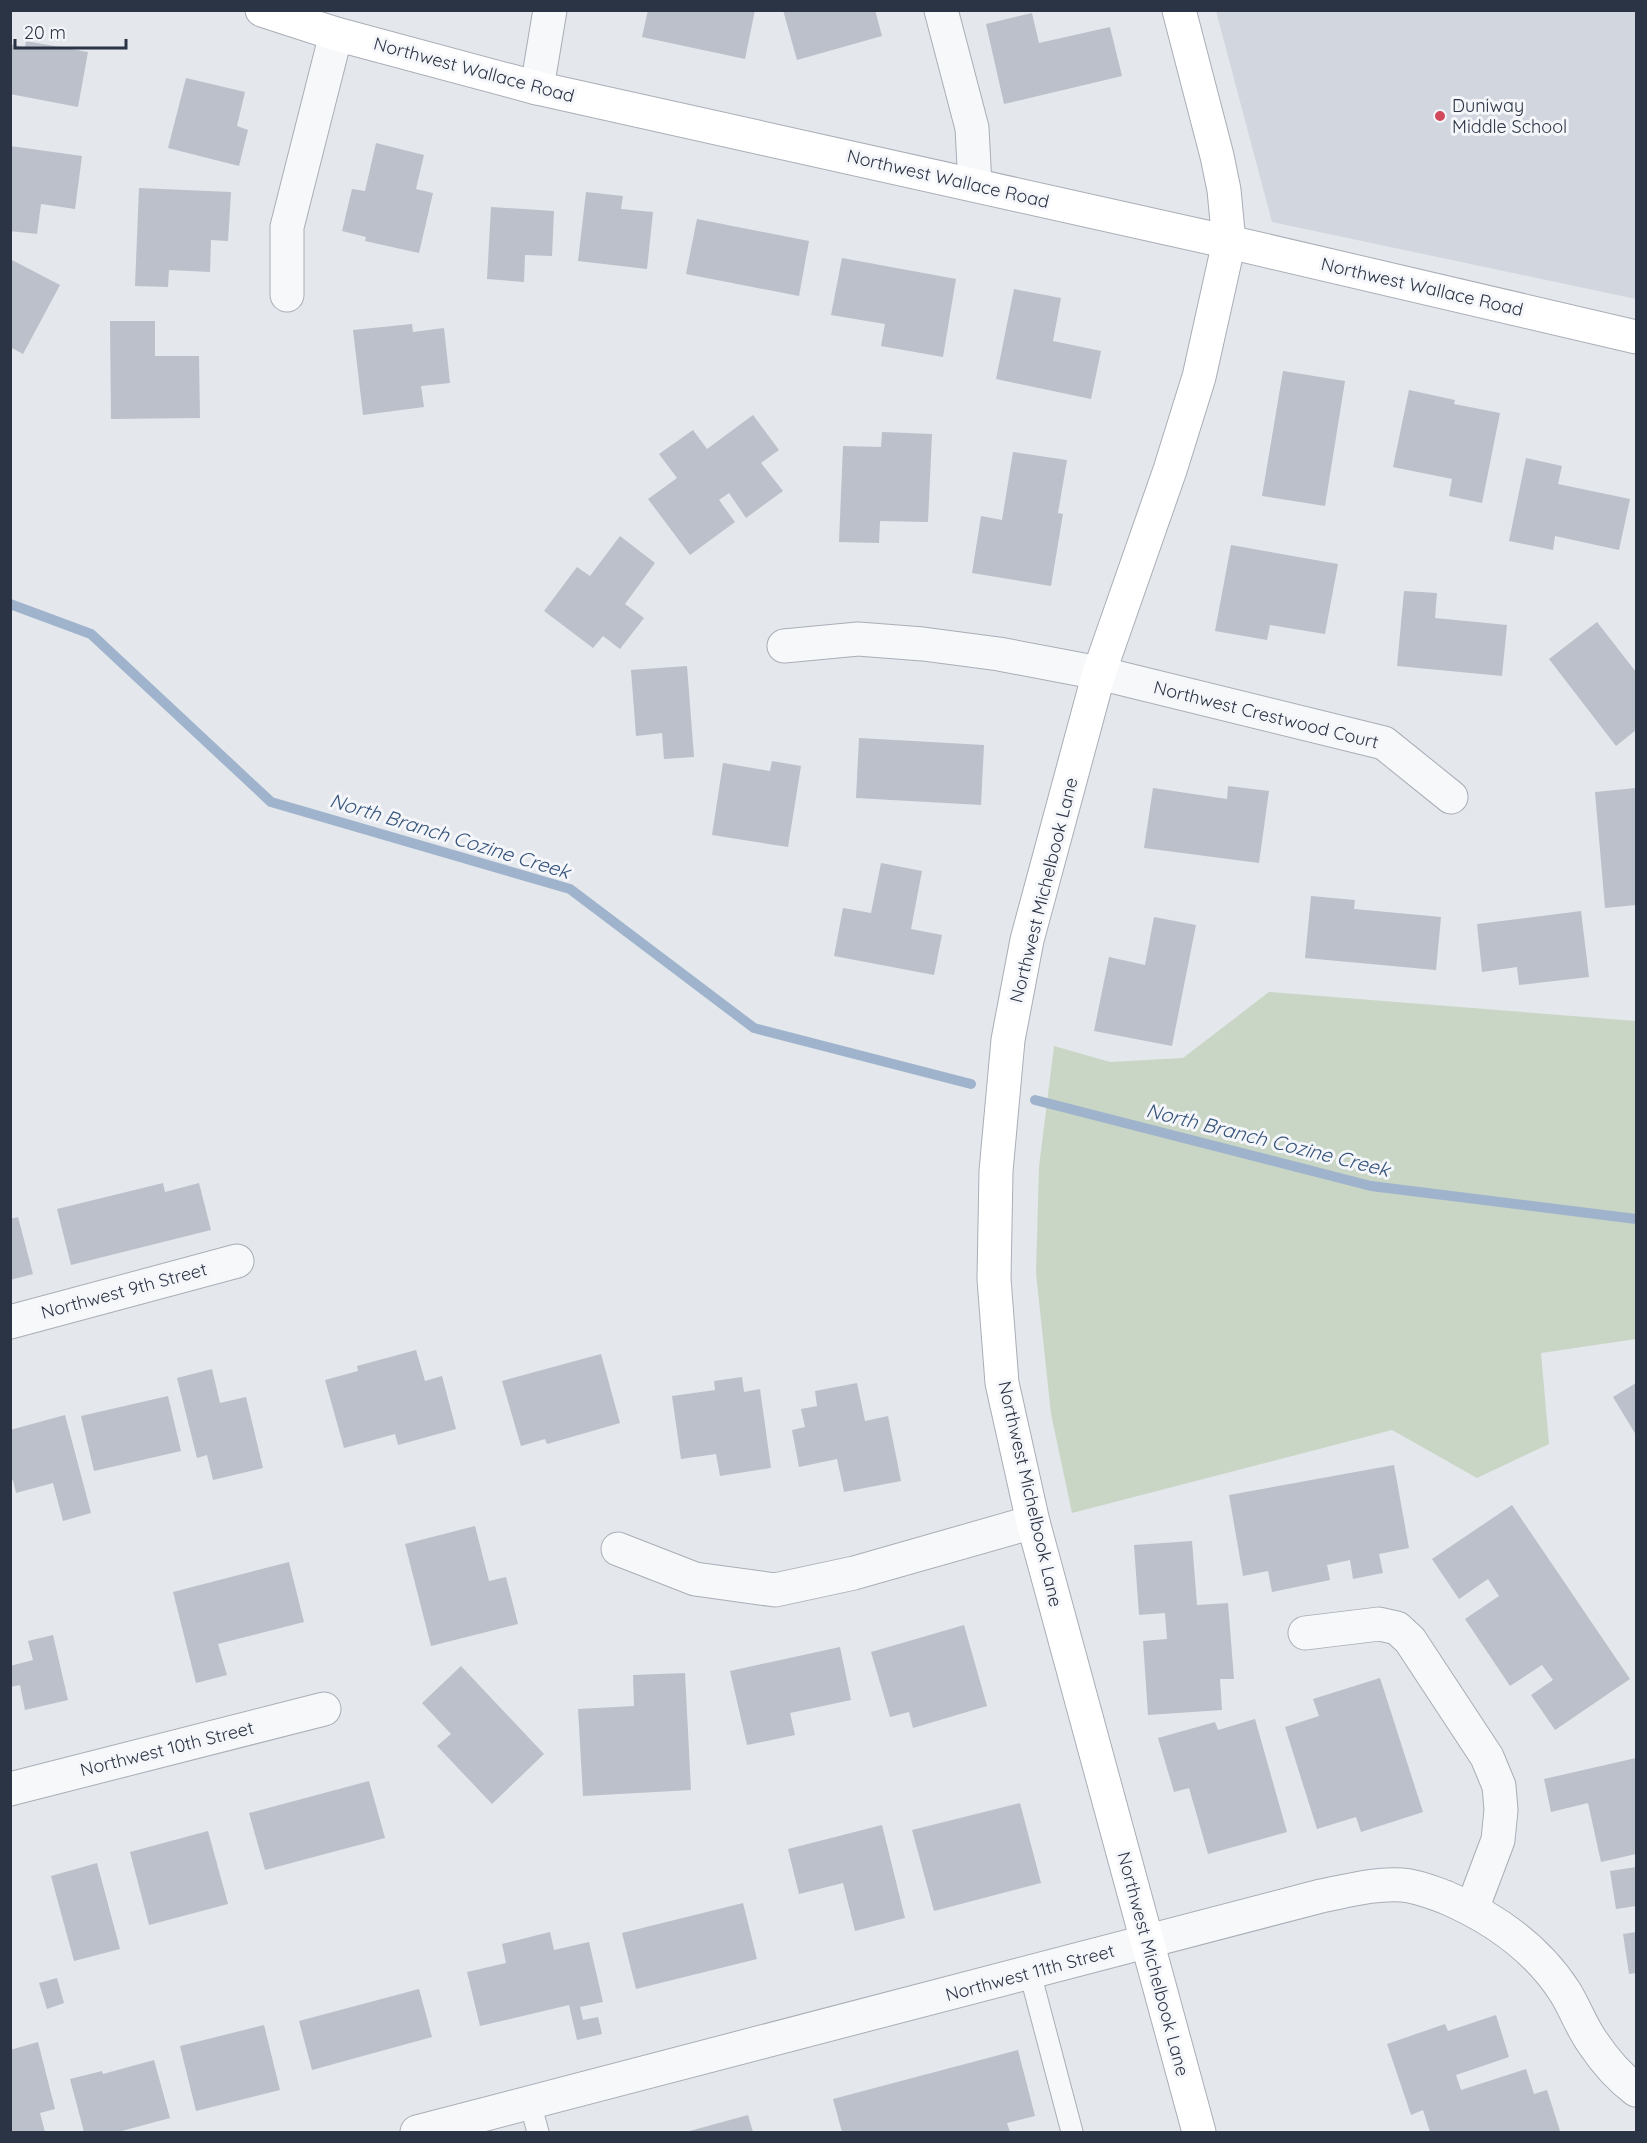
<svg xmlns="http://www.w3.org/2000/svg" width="1647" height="2143" viewBox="0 0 1647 2143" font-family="Quicksand,sans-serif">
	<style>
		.built { fill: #d2d6de }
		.green { fill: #c9d6c5 }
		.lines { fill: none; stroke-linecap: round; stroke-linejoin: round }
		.stream { stroke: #9fb4cc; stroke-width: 10 }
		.building { fill: #bbc0ca }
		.lane-casing { stroke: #a9aeb7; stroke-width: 23 }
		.street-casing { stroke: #a9aeb7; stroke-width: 35 }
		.secondary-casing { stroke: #a9aeb7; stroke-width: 35 }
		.lane { stroke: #f7f8fa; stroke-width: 21 }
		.street { stroke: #f7f8fa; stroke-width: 33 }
		.secondary { stroke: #fff; stroke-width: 33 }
		.poi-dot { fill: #d1495b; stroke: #f4f6f9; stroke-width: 2 }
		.labels { text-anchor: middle; stroke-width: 6; stroke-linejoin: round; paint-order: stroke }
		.street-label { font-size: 18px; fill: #2b3445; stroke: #f4f6f9 }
		.poi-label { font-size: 18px; fill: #2b3445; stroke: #f4f6f9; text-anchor: start }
		.water-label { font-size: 20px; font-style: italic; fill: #34527a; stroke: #f4f6f9 }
	</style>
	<rect width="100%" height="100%" fill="#e4e7ec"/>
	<polygon class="built" points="1216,11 1636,11 1636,299 1272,222"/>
	<polygon class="green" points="1269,992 1636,1021 1636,1339 1541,1353 1549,1444 1477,1478 1392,1430 1072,1513 1051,1414 1036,1273 1039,1167 1054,1046 1110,1062 1183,1058"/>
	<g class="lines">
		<g class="stream">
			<polyline points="10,604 91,634 271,802 570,889 754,1028 971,1084"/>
			<polyline points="1035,1100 1371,1186 1636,1219"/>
		</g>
	</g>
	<g class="building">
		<polygon points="648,10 755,10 745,59 642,37"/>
		<polygon points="783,10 875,10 882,36 797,60"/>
		<polygon points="1032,13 1039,43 1110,27 1122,76 1004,104 986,24"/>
		<polygon points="26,41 88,52 78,107 10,94 10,44 25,47"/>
		<polygon points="186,78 245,92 237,126 248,130 239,166 168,148"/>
		<polygon points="376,143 424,155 416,189 433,193 419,253 365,241 366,237 342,231 352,189 365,191"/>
		<polygon points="10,146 82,156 75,209 41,204 37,234 10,231"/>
		<polygon points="139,188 231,192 228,241 211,240 210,272 169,270 168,287 135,286"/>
		<polygon points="586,192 623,196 621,209 653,212 647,269 578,261"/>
		<polygon points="491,207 554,211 552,256 525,255 524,282 487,279"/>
		<polygon points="697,219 809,241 799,296 686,274"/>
		<polygon points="842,258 956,279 943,357 881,346 885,324 831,315"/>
		<polygon points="10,259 60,285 23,354 10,347"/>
		<polygon points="1014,289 1061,298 1053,341 1101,351 1091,399 996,379"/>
		<polygon points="110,321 155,321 155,356 199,356 200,418 111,419"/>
		<polygon points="412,324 413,332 444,328 450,383 421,386 424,407 363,415 353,330"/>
		<polygon points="1283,371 1345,381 1325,506 1262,496"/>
		<polygon points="1409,390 1455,400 1454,404 1500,413 1482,503 1449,496 1452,479 1393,467"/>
		<polygon points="753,415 779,450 761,463 783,491 746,518 729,493 719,500 735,522 690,555 648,499 677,478 659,454 693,430 707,449"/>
		<polygon points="882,432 932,434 928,522 880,521 879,543 839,542 843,446 881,447"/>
		<polygon points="1013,452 1067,460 1058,513 1063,514 1051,586 972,573 981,516 1002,520"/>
		<polygon points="1526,458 1562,466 1558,484 1630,499 1619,550 1555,536 1553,550 1509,541"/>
		<polygon points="620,536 655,563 625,604 644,618 620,649 603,636 593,648 544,611 577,567 590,576"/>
		<polygon points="1231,545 1338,564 1325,634 1270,625 1267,640 1215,631"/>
		<polygon points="1404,591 1437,593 1435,618 1507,625 1502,676 1397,666"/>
		<polygon points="1597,622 1636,672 1636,730 1616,746 1549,659"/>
		<polygon points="687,666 694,757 664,759 662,733 636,736 631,670"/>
		<polygon points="859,738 984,745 981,805 856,798"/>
		<polygon points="772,761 801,766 788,847 712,835 723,763 770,771"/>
		<polygon points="1228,786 1269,791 1259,863 1144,848 1153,788 1227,799"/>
		<polygon points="1636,788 1636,905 1605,908 1595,792"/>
		<polygon points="881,863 922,871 911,929 942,935 934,975 834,956 843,908 871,913"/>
		<polygon points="1311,896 1355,900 1354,909 1441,917 1436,970 1305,958"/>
		<polygon points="1581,911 1589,977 1519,985 1517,967 1482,972 1477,924"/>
		<polygon points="1154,917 1196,925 1172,1046 1094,1031 1109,957 1145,965"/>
		<polygon points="163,1183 165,1192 199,1183 211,1230 71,1265 57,1209"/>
		<polygon points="18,1217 33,1274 10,1280 10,1219"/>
		<polygon points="416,1350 425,1381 442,1376 456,1429 398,1445 395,1434 344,1448 325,1380 358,1371 357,1366"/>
		<polygon points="601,1354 620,1423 547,1444 545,1439 521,1446 502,1381"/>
		<polygon points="212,1369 220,1403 246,1397 263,1468 213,1480 207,1455 197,1458 177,1378"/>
		<polygon points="742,1377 744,1392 760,1389 771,1468 720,1476 716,1454 681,1459 672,1396 715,1390 714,1381"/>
		<polygon points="857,1383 865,1421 888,1416 901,1481 844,1492 837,1459 799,1467 792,1430 805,1427 801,1409 817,1406 815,1391"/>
		<polygon points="1636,1383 1636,1435 1613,1397"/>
		<polygon points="168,1396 181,1451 94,1471 81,1416"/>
		<polygon points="65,1415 91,1513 63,1521 53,1483 16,1493 13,1480 10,1481 10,1430"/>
		<polygon points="1394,1465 1409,1548 1379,1554 1383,1573 1353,1579 1350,1560 1327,1565 1330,1580 1272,1592 1268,1571 1243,1576 1229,1495"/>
		<polygon points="1512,1505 1630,1679 1555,1730 1531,1695 1553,1680 1542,1665 1510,1686 1465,1619 1499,1596 1488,1579 1459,1599 1432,1559"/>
		<polygon points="475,1526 489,1581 506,1577 518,1624 431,1646 405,1544"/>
		<polygon points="1192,1541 1197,1605 1228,1603 1234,1679 1220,1679 1222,1710 1148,1715 1143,1641 1167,1639 1165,1613 1139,1615 1134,1545"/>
		<polygon points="289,1562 304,1622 218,1644 227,1675 196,1683 173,1592"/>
		<polygon points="964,1625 987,1706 913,1728 909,1712 890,1717 871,1652"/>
		<polygon points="53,1635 68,1700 25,1710 20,1685 10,1687 10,1666 33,1660 28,1641"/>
		<polygon points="840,1647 851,1700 790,1713 795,1735 747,1745 730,1671"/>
		<polygon points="461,1666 544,1754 492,1804 437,1746 451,1734 422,1703"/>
		<polygon points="685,1673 691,1790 583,1796 578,1709 634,1706 633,1675"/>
		<polygon points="1380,1678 1423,1812 1361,1832 1356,1817 1317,1829 1285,1727 1319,1716 1313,1699"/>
		<polygon points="1255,1719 1287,1832 1208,1854 1189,1788 1174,1792 1158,1738 1215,1722 1218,1730"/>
		<polygon points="1636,1758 1636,1854 1601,1862 1588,1803 1551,1812 1544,1779"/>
		<polygon points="369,1781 385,1838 265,1870 249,1813"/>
		<polygon points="1020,1803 1041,1883 934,1911 912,1830"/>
		<polygon points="882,1825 905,1918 855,1931 843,1883 799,1894 788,1849"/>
		<polygon points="208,1831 228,1904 149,1925 130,1852"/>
		<polygon points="97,1863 120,1949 74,1961 51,1876"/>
		<polygon points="1636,1867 1636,1906 1616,1909 1610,1871"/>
		<polygon points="743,1903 757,1959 636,1989 622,1933"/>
		<polygon points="550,1932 554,1950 589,1942 603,2002 580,2007 583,2020 598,2017 602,2034 577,2040 569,2005 480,2026 467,1972 506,1963 502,1944"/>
		<polygon points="1636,1932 1636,1973 1629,1974 1623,1934"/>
		<polygon points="57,1978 64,2003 47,2009 39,1983"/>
		<polygon points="419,1989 432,2037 312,2070 299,2021"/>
		<polygon points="1496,2015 1509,2057 1456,2075 1461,2090 1526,2069 1534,2094 1547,2090 1560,2131 1430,2132 1423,2110 1411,2115 1387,2044 1445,2024 1448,2031"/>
		<polygon points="264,2025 280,2090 196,2111 180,2046"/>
		<polygon points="38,2042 55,2109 40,2113 45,2132 10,2132 10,2050"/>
		<polygon points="1018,2050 1035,2116 1007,2123 1010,2132 842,2132 833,2099"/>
		<polygon points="154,2060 170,2118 118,2132 84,2132 70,2079 102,2071 103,2074"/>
		<polygon points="748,2115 753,2132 686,2132"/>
	</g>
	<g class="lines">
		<g class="lane-casing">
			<g id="lane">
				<polyline points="1030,1973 1072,2132"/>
				<polyline points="530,2103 538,2132"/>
			</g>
		</g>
		<g class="street-casing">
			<g id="street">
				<polyline points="941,10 972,128 975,185"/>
				<polyline points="537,88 550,10"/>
				<polyline points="287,295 287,227 336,34"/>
				<polyline points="784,646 858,639 923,644 999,654 1099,673 1384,743 1451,797"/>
				<polyline points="10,1322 237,1261"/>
				<polyline points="618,1549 695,1579 775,1590 854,1573 1033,1522"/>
				<polyline points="1305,1633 1379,1624 1397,1628 1410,1640 1487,1757 1499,1786 1501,1810 1498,1840 1472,1909"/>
				<polyline points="10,1789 324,1709"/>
				<path d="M417,2132L1321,1896C1347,1891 1375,1883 1402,1885C1417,1886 1431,1892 1445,1897C1494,1918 1536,1947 1565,1992C1575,2008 1582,2028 1593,2043C1605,2061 1619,2077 1636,2090"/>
			</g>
		</g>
		<g class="secondary-casing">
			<g id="secondary">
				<polyline points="262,10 336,34 537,88 1229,242 1636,337"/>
				<polyline points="1179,10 1217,156 1224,190 1229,242 1199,377 1170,470 1099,673 1027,940 1008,1040 996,1171 994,1279 1002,1383 1033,1522 1199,2132"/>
			</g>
		</g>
		<use href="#lane" class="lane"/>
		<use href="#street" class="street"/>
		<use href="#secondary" class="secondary"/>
	</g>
	<circle class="poi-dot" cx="1440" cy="116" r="6"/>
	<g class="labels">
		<g class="street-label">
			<text transform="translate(474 70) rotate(15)" y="6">Northwest Wallace Road</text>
			<text transform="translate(948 179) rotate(13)" y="6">Northwest Wallace Road</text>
			<text transform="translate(1422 287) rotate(13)" y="6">Northwest Wallace Road</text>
			<text transform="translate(1266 715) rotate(14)" y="6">Northwest Crestwood Court</text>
			<text transform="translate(1044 890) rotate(-76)" y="6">Northwest Michelbook Lane</text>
			<text transform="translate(124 1291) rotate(-15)" y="6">Northwest 9th Street</text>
			<text transform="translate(1030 1494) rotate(77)" y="6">Northwest Michelbook Lane</text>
			<text transform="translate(167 1749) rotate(-14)" y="6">Northwest 10th Street</text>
			<text transform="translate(1153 1964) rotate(75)" y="6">Northwest Michelbook Lane</text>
			<text transform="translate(1030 1973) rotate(-15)" y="6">Northwest 11th Street</text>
		</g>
		<g class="poi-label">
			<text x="1452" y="112">Duniway<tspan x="1452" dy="21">Middle School</tspan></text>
		</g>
		<g class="water-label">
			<text transform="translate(450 836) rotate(17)" y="7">North Branch Cozine Creek</text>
			<text transform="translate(1268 1140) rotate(14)" y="7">North Branch Cozine Creek</text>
		</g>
	</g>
	<rect width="1647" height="2143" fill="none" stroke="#2b3445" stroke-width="24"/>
	<path d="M15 39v9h111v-9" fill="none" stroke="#2b3445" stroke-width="3"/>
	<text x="24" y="39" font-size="18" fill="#2b3445" stroke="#f4f6f9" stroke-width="4.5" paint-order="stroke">20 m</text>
</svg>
